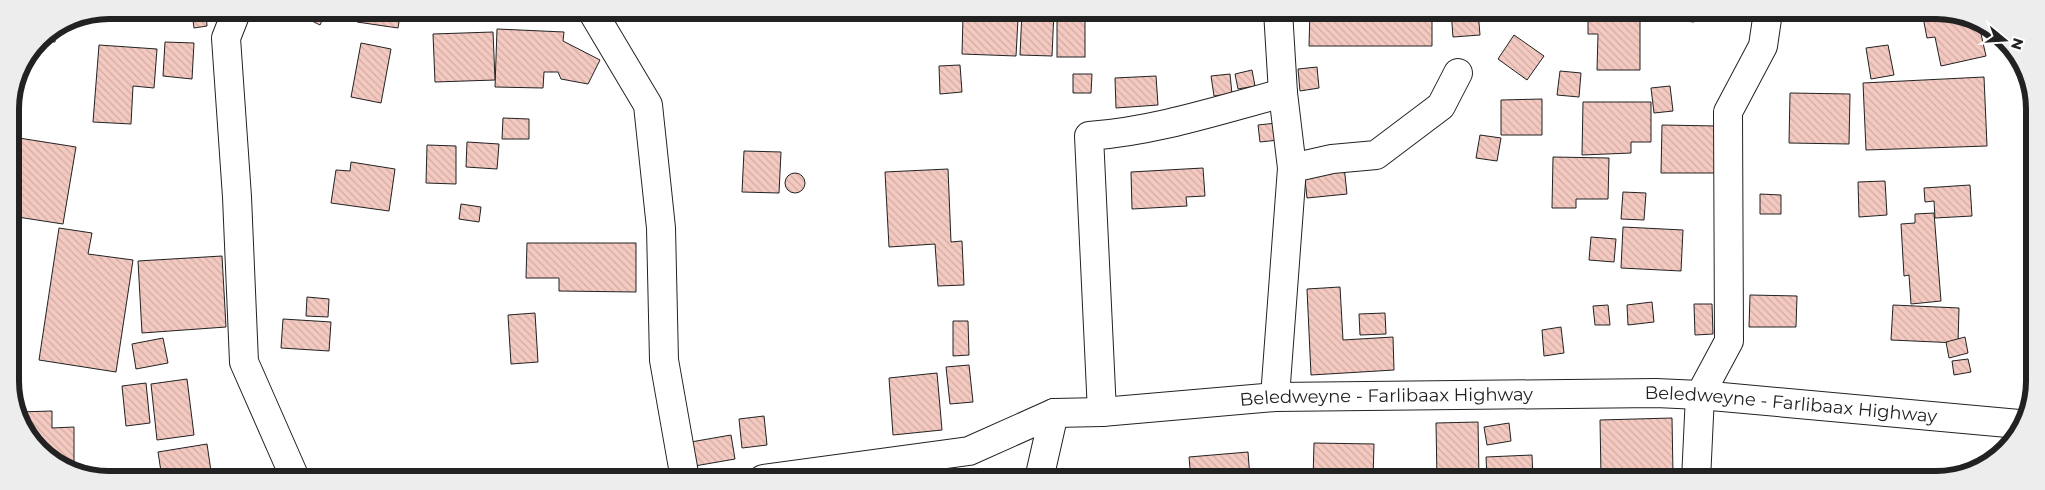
<svg xmlns="http://www.w3.org/2000/svg" width="2045" height="490" viewBox="0 0 2045 490" font-family="Montserrat,sans-serif">
	<style>
		.building { fill: url(#building-back-hatch); stroke: #222 }
		.lines { fill: none; stroke-linecap: round; stroke-linejoin: round }
		.street-casing { stroke: #222; stroke-width: 30 }
		.street { stroke: #fff; stroke-width: 28 }
		.labels { text-anchor: middle; stroke-width: 4; stroke-linejoin: round; paint-order: stroke }
		.street-label { font-size: 18px; fill: #222; stroke: #fff }
		.rim { fill: none; stroke: #222; stroke-width: 6 }
	</style>
	<defs>
		<pattern id="building-back-hatch" width="6" height="6" patternUnits="userSpaceOnUse" patternTransform="scale(1.25)"><rect width="6" height="6" fill="#f3c9c0"/><path d="M-1 5l2 2M0 0l6 6M5-1l2 2" fill="none" stroke="#d0aca5"/></pattern>
	</defs>
	<rect width="100%" height="100%" fill="#fff"/>
	<g class="building">
		<polygon points="305,10 327,10 320,25 302,16"/>
		<polygon points="358,10 401,10 398,28 357,22"/>
		<polygon points="206,11 207,26 194,28 192,13"/>
		<polygon points="1022,11 1054,11 1052,56 1020,55"/>
		<rect x="1057" y="11" width="28" height="46"/>
		<polygon points="1310,11 1432,11 1432,46 1309,46"/>
		<polygon points="1451,11 1478,11 1480,35 1453,37"/>
		<polygon points="1588,12 1640,12 1640,70 1597,70 1598,34 1588,34"/>
		<polygon points="1676,12 1696,12 1694,22 1675,20"/>
		<polygon points="1922,12 1955,12 1979,25 1986,56 1941,66 1935,37 1927,38"/>
		<polygon points="963,16 1018,19 1016,56 962,54"/>
		<polygon points="56,27 55,42 38,41 39,39"/>
		<polygon points="497,29 564,32 563,41 600,60 588,84 561,79 558,72 544,72 543,88 495,87"/>
		<polygon points="493,32 495,80 435,82 433,34"/>
		<polygon points="1514,35 1544,56 1527,80 1498,59"/>
		<polygon points="165,42 194,43 192,79 163,76"/>
		<polygon points="361,43 391,49 381,103 351,97"/>
		<polygon points="99,45 157,49 154,88 133,86 131,124 93,122"/>
		<polygon points="1888,45 1894,75 1871,79 1866,48"/>
		<polygon points="960,65 962,92 940,94 939,66"/>
		<polygon points="1317,67 1319,88 1300,91 1298,69"/>
		<polygon points="1252,70 1255,86 1238,89 1235,74"/>
		<polygon points="1560,71 1581,73 1579,97 1557,95"/>
		<polygon points="1073,74 1092,74 1091,93 1073,93"/>
		<polygon points="1230,74 1232,94 1214,96 1211,76"/>
		<polygon points="1156,76 1158,105 1116,108 1115,78"/>
		<polygon points="1984,77 1987,146 1866,150 1863,83"/>
		<polygon points="1670,86 1673,111 1654,113 1651,88"/>
		<polygon points="1790,93 1850,94 1849,144 1789,143"/>
		<polygon points="1542,99 1542,135 1501,135 1501,100"/>
		<polygon points="1583,102 1651,102 1651,142 1631,142 1631,153 1582,155"/>
		<polygon points="503,118 529,119 529,139 502,139"/>
		<polygon points="1277,123 1279,140 1260,142 1258,125"/>
		<polygon points="1662,125 1717,126 1717,173 1661,173"/>
		<polygon points="10,130 19,132 11,170"/>
		<polygon points="1480,135 1501,138 1497,161 1476,158"/>
		<polygon points="19,138 76,147 63,224 11,216 11,190"/>
		<polygon points="467,142 499,144 497,169 466,167"/>
		<polygon points="427,145 456,146 456,184 426,183"/>
		<polygon points="744,151 781,152 779,193 742,192"/>
		<polygon points="1553,157 1609,158 1608,199 1576,199 1576,208 1552,208"/>
		<polygon points="351,162 395,169 389,211 331,203 336,170 350,171"/>
		<polygon points="1344,166 1347,194 1307,198 1304,170"/>
		<polygon points="1203,168 1205,196 1186,197 1187,206 1132,209 1131,172"/>
		<polygon points="948,169 951,242 962,241 964,285 938,286 935,244 889,247 885,172"/>
		<circle cx="795" cy="183" r="10"/>
		<polygon points="1885,181 1887,215 1859,217 1858,182"/>
		<polygon points="1970,185 1972,216 1935,218 1934,201 1925,202 1924,188"/>
		<polygon points="1623,192 1646,193 1644,220 1621,219"/>
		<polygon points="1760,194 1781,195 1781,214 1760,214"/>
		<polygon points="461,204 481,207 479,222 459,219"/>
		<polygon points="1934,213 1941,301 1911,304 1909,275 1904,276 1901,224 1915,223 1915,214"/>
		<polygon points="1623,227 1683,230 1681,271 1621,268"/>
		<polygon points="59,228 92,233 88,254 133,260 116,372 39,360"/>
		<polygon points="1591,237 1616,239 1614,262 1589,260"/>
		<polygon points="527,243 636,243 636,292 559,291 559,278 526,278"/>
		<polygon points="222,256 226,327 142,333 138,261"/>
		<polygon points="1340,287 1343,340 1393,337 1394,370 1311,375 1307,289"/>
		<polygon points="1750,295 1797,296 1796,327 1749,327"/>
		<polygon points="307,297 329,299 328,317 306,316"/>
		<polygon points="1652,302 1654,322 1628,325 1627,305"/>
		<polygon points="1694,304 1712,304 1713,334 1695,335"/>
		<polygon points="1608,305 1610,325 1595,325 1593,306"/>
		<polygon points="1893,305 1959,308 1958,343 1891,340"/>
		<polygon points="535,313 538,362 511,364 508,315"/>
		<polygon points="1385,313 1386,334 1360,335 1359,314"/>
		<polygon points="283,319 331,322 329,351 281,348"/>
		<polygon points="953,321 968,321 969,355 953,356"/>
		<polygon points="1561,327 1564,353 1544,356 1542,330"/>
		<polygon points="1965,337 1968,353 1949,358 1946,342"/>
		<polygon points="163,338 168,363 136,369 132,344"/>
		<polygon points="1968,359 1971,372 1954,375 1952,361"/>
		<polygon points="969,365 973,402 950,404 946,367"/>
		<polygon points="937,373 942,430 893,435 889,378"/>
		<polygon points="187,379 194,435 157,440 151,384"/>
		<polygon points="146,383 150,423 126,426 122,386"/>
		<polygon points="52,411 52,428 74,427 74,470 39,451 18,412"/>
		<polygon points="764,416 767,445 742,448 739,419"/>
		<polygon points="1672,418 1673,474 1601,476 1600,420"/>
		<polygon points="1478,422 1479,479 1437,479 1436,423"/>
		<polygon points="1509,423 1511,441 1487,445 1484,427"/>
		<polygon points="731,435 735,459 689,467 685,443"/>
		<polygon points="1314,443 1374,444 1373,479 1313,479"/>
		<polygon points="207,444 212,478 162,478 158,452"/>
		<polygon points="1248,452 1250,479 1191,479 1189,457"/>
		<polygon points="1532,455 1533,479 1487,479 1486,457"/>
	</g>
	<g class="lines">
		<g class="street-casing">
			<g id="street">
				<polyline points="237,10 226,38 237,197 244,362 295,478"/>
				<polyline points="592,11 648,105 661,228 664,360 685,479"/>
				<polyline points="1292,168 1332,159 1376,155 1441,106 1458,73"/>
				<polyline points="1275,397 1292,168 1283,93 1278,11"/>
				<path d="M1102,412L1089,136C1156,131 1219,110 1283,93"/>
				<path id="s1" d="M763,479L969,451L1054,413L1102,412L1275,397L1656,393L1700,395L2019,424"/>
				<polyline points="1039,479 1054,413"/>
				<polyline points="1696,480 1700,395 1729,341 1728,112 1763,46 1768,12"/>
			</g>
		</g>
		<use href="#street" class="street"/>
	</g>
	<g class="labels">
		<g class="street-label">
			<text dy="6" stroke="none"><textPath href="#s1" startOffset="634">Beledweyne - Farlibaax Highway</textPath></text>
			<text dy="6" stroke="none"><textPath href="#s1" startOffset="1039">Beledweyne - Farlibaax Highway</textPath></text>
		</g>
	</g>
	<path d="M0 0H2045V490H0ZM109 19H1936A90 90 0 0 1 2026 109V381A90 90 0 0 1 1936 471H109A90 90 0 0 1 19 381V109A90 90 0 0 1 109 19Z" fill="#ededed" fill-rule="evenodd"/>
	<path class="rim" d="M109 19H1936A90 90 0 0 1 2026 109V381A90 90 0 0 1 1936 471H109A90 90 0 0 1 19 381V109A90 90 0 0 1 109 19Z"/>
	<g transform="translate(2005 40) rotate(108)" stroke="#ffffff" stroke-width="4" paint-order="stroke">
	<path d="M0-4L9 19L0 12L-9 19Z" fill="#222222"/>
	<text y="-8" font-size="14" font-weight="bold" text-anchor="middle" fill="#222222">N</text>
	</g>
</svg>
